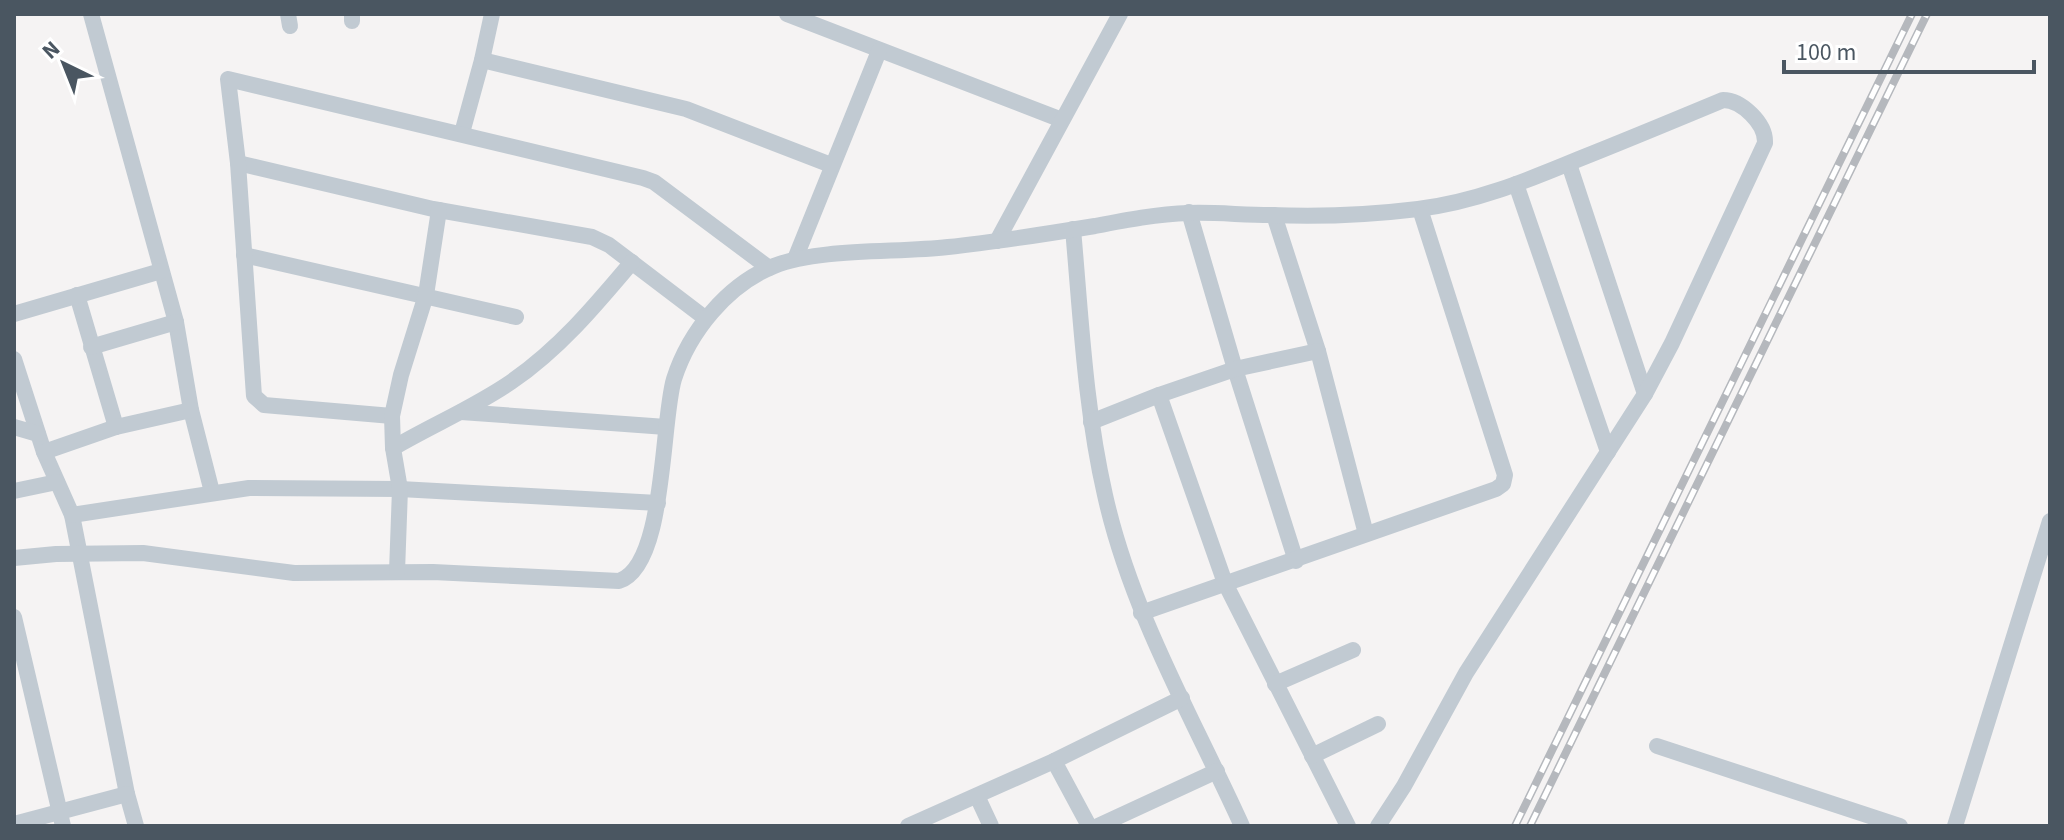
<svg xmlns="http://www.w3.org/2000/svg" width="2064" height="840" viewBox="0 0 2064 840" font-family="'Source Sans 3',sans-serif">
	<style>
		.lines { fill: none; stroke-linecap: round; stroke-linejoin: round }
		.street { stroke: #c1cad2; stroke-width: 16 }
		.rail-casing { stroke: #b5b8bd; stroke-width: 8 }
		.rail { stroke: #fff; stroke-width: 5; stroke-dasharray: 15; stroke-linecap: butt }
	</style>
	<rect width="100%" height="100%" fill="#f5f3f3"/>
	<g class="lines">
		<g class="street">
			<polyline points="91,14 176,322 191,410 212,492"/>
			<polyline points="288,14 290,26"/>
			<polyline points="787,14 1062,120"/>
			<polyline points="352,21 352,14"/>
			<polyline points="482,60 686,109 831,165"/>
			<polyline points="462,133 482,60 492,14"/>
			<polyline points="238,163 433,209 592,237 609,245 705,318"/>
			<polyline points="1569,164 1645,394"/>
			<polyline points="1516,184 1608,452"/>
			<polyline points="1189,212 1235,369 1296,561"/>
			<polyline points="1274,215 1318,351 1366,534"/>
			<path d="M1073,229C1081,318 1085,408 1105,495C1131,612 1193,718 1242,826"/>
			<polyline points="997,241 1120,14"/>
			<polyline points="244,255 516,317"/>
			<polyline points="795,259 879,51"/>
			<polyline points="77,295 116,427"/>
			<polyline points="14,314 161,271"/>
			<polyline points="91,347 176,322"/>
			<polyline points="14,359 44,452 72,515 127,794 136,826"/>
			<polyline points="1159,395 1225,583 1348,826"/>
			<polyline points="461,412 666,427"/>
			<polyline points="392,416 264,405 254,396 238,163 228,79 643,178 654,182 769,268"/>
			<polyline points="1091,422 1159,395 1235,369 1318,351"/>
			<polyline points="14,427 38,434"/>
			<path d="M393,448C432,425 473,408 511,382C559,349 595,306 632,262"/>
			<polyline points="44,452 116,427 191,410"/>
			<polyline points="14,491 57,482"/>
			<polyline points="72,515 249,488 400,489 658,503"/>
			<path d="M14,558L56,554L143,553L294,573L433,572L619,581C666,566 661,422 674,379C689,332 727,285 774,266C819,248 897,253 948,247C997,242 1046,234 1095,226C1126,220 1157,214 1189,213C1215,212 1243,215 1270,215C1319,217 1369,215 1418,209C1475,202 1526,181 1579,159C1627,140 1675,120 1723,100C1741,100 1766,123 1765,143L1672,343L1645,394L1466,673L1404,786L1378,826"/>
			<polyline points="397,572 400,489 393,448 392,416 401,375 426,295 439,210"/>
			<polyline points="1141,613 1496,489 1503,484 1505,475 1420,209"/>
			<polyline points="14,617 63,826"/>
			<polyline points="1275,684 1353,650"/>
			<polyline points="1657,746 1900,826"/>
			<polyline points="1312,756 1378,724"/>
			<polyline points="1054,761 1089,826"/>
			<polyline points="977,796 991,826"/>
			<polyline points="14,824 127,794"/>
			<polyline points="908,826 1054,761 1182,698"/>
			<polyline points="1098,826 1217,771"/>
			<polyline points="1955,826 2050,521"/>
		</g>
		<g class="rail-casing">
			<g id="rail">
				<polyline points="1515,826 1912,14"/>
				<polyline points="1530,826 1927,14"/>
			</g>
		</g>
		<use href="#rail" class="rail"/>
	</g>
	<rect width="2064" height="840" fill="none" stroke="#4a5661" stroke-width="32"/>
	<g transform="translate(64 64) rotate(317)" stroke="#ffffff" stroke-width="6" paint-order="stroke">
	<path d="M0-6L14 30L0 20L-14 30Z" fill="#4a5661"/>
	<text y="-12" font-size="22" font-weight="bold" text-anchor="middle" fill="#4a5661">N</text>
	</g>
	<path d="M1784 60v12h250v-12" fill="none" stroke="#4a5661" stroke-width="4"/>
	<text x="1796" y="60" font-size="24" fill="#4a5661" stroke="#ffffff" stroke-width="6" paint-order="stroke">100 m</text>
</svg>
